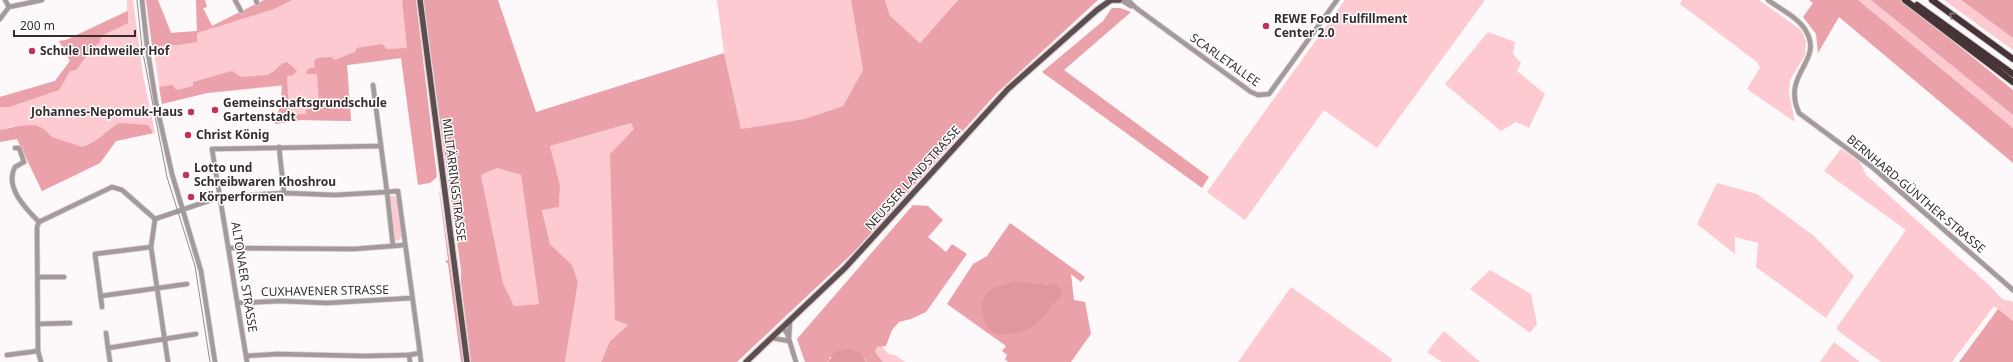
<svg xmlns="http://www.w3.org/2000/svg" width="2013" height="362" viewBox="0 0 2013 362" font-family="'Noto Sans',sans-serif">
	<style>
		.green { fill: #fccad0 }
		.forest { fill: #eba1aa; fill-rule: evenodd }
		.water { fill: #e097a0 }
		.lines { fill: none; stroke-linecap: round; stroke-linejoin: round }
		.minor-casing { stroke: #d9d3d4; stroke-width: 6 }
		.major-casing { stroke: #d9d3d4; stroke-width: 8 }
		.highway-casing { stroke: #d9d3d4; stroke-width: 8 }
		.minor { stroke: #a49a9b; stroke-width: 4.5 }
		.major { stroke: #5d4d4f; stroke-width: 5.5 }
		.highway { stroke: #453335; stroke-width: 6 }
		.tram { stroke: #958e8f; stroke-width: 1 }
		.oneway { stroke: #867a7c }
		.poi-dot { fill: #c23357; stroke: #fff; stroke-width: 1.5 }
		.labels { text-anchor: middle; stroke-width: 3; stroke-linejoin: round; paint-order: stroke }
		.poi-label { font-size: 12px; font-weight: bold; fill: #362d2e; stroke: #fff; text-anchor: start }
		.street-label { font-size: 12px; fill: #362d2e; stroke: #fff }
	</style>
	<rect width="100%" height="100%" fill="#fdf8f9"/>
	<g class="green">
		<polygon points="127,0 133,0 143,75 155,133 116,141 100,163 42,191 12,127 0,130 0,97 55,81 70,61 59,41 66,40 127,11"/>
		<polygon points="196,0 205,0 207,7 203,8 212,26 264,0 402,0 409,57 347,65 351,121 301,120 275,124 281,102 282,86 207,93 162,104 148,15 163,13 171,33 197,31"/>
		<polygon points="717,0 851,0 863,70 843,106 804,119 741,129 724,53"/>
		<polygon points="885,0 958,0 920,43 889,16"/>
		<polygon points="1345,0 1485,0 1377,148 1324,110 1245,220 1207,192"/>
		<polygon points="1682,0 1759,0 1801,30 1806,41 1805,55 1790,80 1789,94 1795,122 1747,89 1760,68 1757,62 1680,4"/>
		<polygon points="1858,0 1871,0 2013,115 2013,128"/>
		<polygon points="1944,0 1961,0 2013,38 2013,50"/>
		<polygon points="1488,32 1515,42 1513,54 1521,63 1517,71 1545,94 1529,128 1516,122 1501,131 1445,84"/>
		<polygon points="631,123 634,129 615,290 615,320 628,325 610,341 601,362 565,362 578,282 572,265 550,244 542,209 559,207 560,185 550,146"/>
		<polygon points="1841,149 1860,162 1866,175 1990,286 2002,299 2013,302 2013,321 1994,306 1952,362 1881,362 1837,330 1837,327 1906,230 1824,171"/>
		<polygon points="497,168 521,175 539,304 514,306 503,283 481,175"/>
		<polygon points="1717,183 1757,194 1814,236 1854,276 1826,318 1756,267 1758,243 1735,237 1735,254 1697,224"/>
		<polygon points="390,196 395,196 397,199 402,236 398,241 394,239 388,198"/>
		<polygon points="1490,270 1531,294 1537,324 1530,333 1470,289"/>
		<polygon points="1291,287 1392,359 1391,362 1238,362"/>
		<polygon points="1444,331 1480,362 1442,362 1427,352"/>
		<polygon points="1834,342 1860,362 1820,362"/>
		<polygon points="881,346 889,354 895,355 905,362 883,362 875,352 877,347"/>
	</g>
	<g class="forest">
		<polygon points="146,0 158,0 171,33 197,31 196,0 205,0 207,7 203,8 212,26 264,0 292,0 274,9 197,33 197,42 178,45 152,46"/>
		<polygon points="402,0 416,0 437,177 430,183 418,185 401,58 347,65 351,121 301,120 275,124 281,102 282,85 207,93 162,104 159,87 172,85 177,90 193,86 193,82 232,71 241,77 268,75 274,71 283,63 287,62 297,71 293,75 287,76 289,115 306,114 306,110 319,105 317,74 306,74 308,69 315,67 314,61 317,58 332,57 334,60 355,52 357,48 382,44 387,49 407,48"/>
		<path d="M423,0H498L536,112L724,53L741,129L804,119L843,106L863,70L851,0H885L890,16L920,43L958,0H1098L997,93L854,252L737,362H601L610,341L628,325L615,320L610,154L634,129L631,123L550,146L560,185L559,207L542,210L550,244L572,265L578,282L565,362H471L461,283V270ZM497,168L521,175L539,304L514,306L503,283L481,175Z"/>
		<polygon points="1809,0 1858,0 2013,128 2013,163 1839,17 1818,53 1816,34 1803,17 1813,3"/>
		<polygon points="1871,0 1902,0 2013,90 2013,115"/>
		<polygon points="1961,0 2013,0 2013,38"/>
		<polygon points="1112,8 1120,8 1131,12 1064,70 1209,177 1202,188 1042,72 1103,21"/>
		<polygon points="128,11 128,23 101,36 100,42 91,50 76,70 70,71 59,90 9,107 0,107 0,97 55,81 70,61 59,41 66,40"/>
		<path d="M119,123L148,125L153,133L116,141L100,163L42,191L17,139L0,142V130L20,126L35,125L44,129L52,137L82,147C97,143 106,131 119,123Z"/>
		<polygon points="439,190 440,194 464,362 461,362 448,264 445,261 448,260"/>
		<polygon points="913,205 928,206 943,220 928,237 946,252 952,244 967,254 926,312 911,319 899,322 892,330 886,346 877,347 875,352 883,362 866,362 865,359 830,357 828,362 805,362 797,339"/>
		<path d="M1010,223L1085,277L1081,282L1071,274L1074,300L1085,302L1091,334L1071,362H1008L1005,359L1007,355L1002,351L1006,346L947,304L973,264L987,256ZM1032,284H1048L1016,332Z"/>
		<polygon points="1998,309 2013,321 2013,362 1959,362"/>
	</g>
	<g class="water">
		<path d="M1014,282L1058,285L1062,292L1060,297C1052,306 1043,318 1033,326C1025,332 999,338 992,331C982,322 977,302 988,292C994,286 1005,285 1014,282Z"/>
		<polygon points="848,348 861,354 866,362 828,362 835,352"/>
	</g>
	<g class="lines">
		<g class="minor-casing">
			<g id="minor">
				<polyline points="5,0 9,7"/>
				<polyline points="142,0 147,46 156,103 172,174 201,271 215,362"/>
				<polyline points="235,0 241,11"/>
				<polyline points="256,0 257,3"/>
				<polyline points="1121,0 1131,6"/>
				<polyline points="1128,0 1136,8 1251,92 1258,95 1269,94 1337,0"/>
				<path d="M1768,0C1780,9 1799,18 1806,31C1824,62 1781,73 1799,113L1872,167L2013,290"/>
				<polyline points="0,19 9,7 42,0"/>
				<polyline points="373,85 387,192 398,191 420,353 409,355 410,362"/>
				<polyline points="279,147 284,193"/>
				<path d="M15,148H19L24,162L15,167C4,187 26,209 39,222L37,227L38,351L41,362"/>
				<polyline points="39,222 112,187 122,190 155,219"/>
				<polyline points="229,248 354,249 405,245"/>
				<polyline points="38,277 64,277"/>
				<polyline points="101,296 187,284"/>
				<polyline points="238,303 281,301 327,303 412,298"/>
				<polyline points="102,307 95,254 151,247"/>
				<polyline points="38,324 70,323"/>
				<polyline points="783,328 787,333 796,362"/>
				<polyline points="106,333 108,348"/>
				<polyline points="789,337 790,321"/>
				<polyline points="772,338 789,341"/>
				<polyline points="420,353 421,362"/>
				<polyline points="7,355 38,351"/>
				<polyline points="246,356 277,354 365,356 409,355"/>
				<polyline points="110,362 108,348 196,334"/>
				<polyline points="168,362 151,247 155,219 220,197 284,193 335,195 387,192 393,246"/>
				<polyline points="247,362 212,149 381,146"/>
			</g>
		</g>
		<g class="major-casing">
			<g id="major">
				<polyline points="420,0 467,362"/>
				<polyline points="1111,0 1119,0"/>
				<polyline points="746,362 845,268 1008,89 1097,10 1111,0"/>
			</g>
		</g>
		<g class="highway-casing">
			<g id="highway">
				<polyline points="1905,0 2013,82"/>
				<polyline points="1932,0 2013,59"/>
				<polyline points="1917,5 2013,74"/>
			</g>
		</g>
		<use href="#minor" class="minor"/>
		<use href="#major" class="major"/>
		<use href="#highway" class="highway"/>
		<polyline class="tram" points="137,0 142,48 158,131 167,177 195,266 210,362"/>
	</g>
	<defs><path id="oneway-chevron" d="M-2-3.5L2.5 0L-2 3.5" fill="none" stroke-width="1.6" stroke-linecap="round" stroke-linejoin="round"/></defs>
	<use class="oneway" href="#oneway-chevron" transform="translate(1952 15) rotate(-143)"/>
	<g class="poi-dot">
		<circle cx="1266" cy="26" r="4"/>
		<circle cx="32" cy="51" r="4"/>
		<circle cx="215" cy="110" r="4"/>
		<circle cx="191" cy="112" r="4"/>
		<circle cx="188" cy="135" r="4"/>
		<circle cx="186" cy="175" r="4"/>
		<circle cx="191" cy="197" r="4"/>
	</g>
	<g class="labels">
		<g class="poi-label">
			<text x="1274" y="23">REWE Food Fulfillment<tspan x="1274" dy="14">Center 2.0</tspan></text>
			<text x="40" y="55">Schule Lindweiler Hof</text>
			<text x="223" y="107">Gemeinschaftsgrundschule<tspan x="223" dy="14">Gartenstadt</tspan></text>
			<text x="183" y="116" text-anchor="end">Johannes-Nepomuk-Haus</text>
			<text x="196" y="139">Christ König</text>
			<text x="194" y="172">Lotto und<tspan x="194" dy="14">Schreibwaren Khoshrou</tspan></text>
			<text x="199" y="201">Körperformen</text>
		</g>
		<g class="street-label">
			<text transform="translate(1225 60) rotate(35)" y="4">SCARLETALLEE</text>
			<text transform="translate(913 178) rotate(-48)" y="4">NEUSSER LANDSTRASSE</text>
			<text transform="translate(454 180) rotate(83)" y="4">MILITÄRRINGSTRASSE</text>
			<text transform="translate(1916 194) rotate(40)" y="4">BERNHARD-GÜNTHER-STRASSE</text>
			<text transform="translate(244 277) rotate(81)" y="4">ALTONAER STRASSE</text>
			<text transform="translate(325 291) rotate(-1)" y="4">CUXHAVENER STRASSE</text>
		</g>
	</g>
	<path d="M14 30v6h121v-6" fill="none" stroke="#362d2e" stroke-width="2"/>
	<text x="20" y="30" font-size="12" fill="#362d2e" stroke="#ffffff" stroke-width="3" paint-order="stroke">200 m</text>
</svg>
